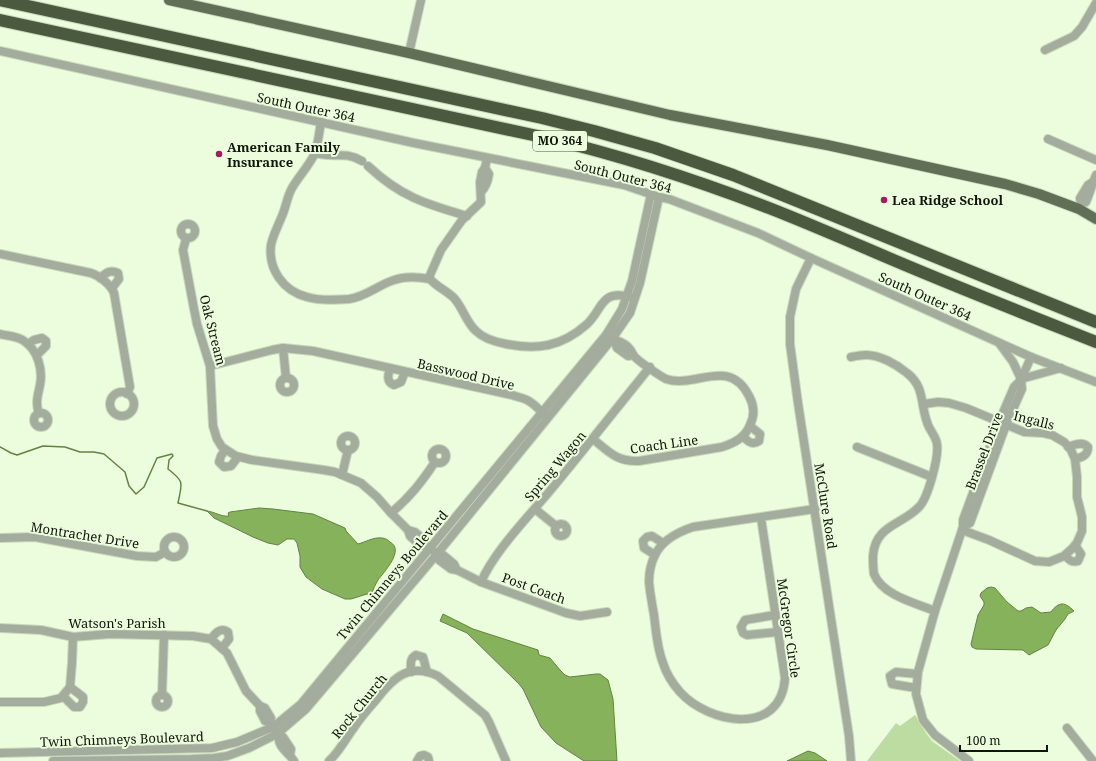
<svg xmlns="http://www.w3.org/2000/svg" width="1096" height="761" viewBox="0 0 1096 761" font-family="'Noto Serif',serif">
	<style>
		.green { fill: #bddca1 }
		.water { fill: #86b25b; stroke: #638343 }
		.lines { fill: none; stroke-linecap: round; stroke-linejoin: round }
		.stream { stroke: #638343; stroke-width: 1.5 }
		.minor-casing { stroke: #c8d8bb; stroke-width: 10 }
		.major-casing { stroke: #c8d8bb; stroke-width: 12 }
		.highway-casing { stroke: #c8d8bb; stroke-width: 14 }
		.minor { stroke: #a4ac9e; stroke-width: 8 }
		.major { stroke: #626f57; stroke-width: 10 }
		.highway { stroke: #4b593e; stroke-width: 12 }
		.poi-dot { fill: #a51a60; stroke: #ebfddc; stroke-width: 1.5 }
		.labels { text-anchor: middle; stroke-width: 4; stroke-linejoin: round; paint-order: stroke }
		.shield { fill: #ebfddc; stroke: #525b4a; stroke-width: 1 }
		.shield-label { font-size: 12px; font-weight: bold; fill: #10160b }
		.street-label { font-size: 13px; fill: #10160b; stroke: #ebfddc }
		.poi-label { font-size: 13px; font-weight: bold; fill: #10160b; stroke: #ebfddc; text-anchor: start }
	</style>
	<rect width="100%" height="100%" fill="#ebfddc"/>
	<polygon class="green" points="915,715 926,733 932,741 960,761 867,761 896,723 900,726"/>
	<g class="water">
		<path d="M259,508L273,509L313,514L345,528L346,531L358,544C366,542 373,537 382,538C385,538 388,540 390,542C405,550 384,572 378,580C375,585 373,590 371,595L367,594L351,599H345L322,589L306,577L300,567V556L297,543L294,539H287L278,545L268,543L253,537L214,518L207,511C215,512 221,517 229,516L228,513L230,512Z"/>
		<path d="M991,587L995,588L1007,602L1018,611H1021L1026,608L1032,607L1041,613L1051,612C1059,601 1065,602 1074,611L1068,614L1065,619L1056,630L1048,645L1029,655L1023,650L976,649L972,647L971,644L978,615L984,605V602L980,596L981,593L987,588Z"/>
		<polygon points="443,614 473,629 538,650 539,655 550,658 560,670 565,675 570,677 596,674 600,674 608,680 613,699 617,761 584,761 556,743 541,727 523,689 519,684 467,633 440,621"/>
		<polygon points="808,751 815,753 827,761 787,761"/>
	</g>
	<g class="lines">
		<path class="stream" d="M0,447L11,453L17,455L43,446L65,447L80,452H94L104,454L125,472L129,486L136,494L144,487L157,458L172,454L173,456L169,460L168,469C185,482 182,483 178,503L207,511"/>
		<g class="minor-casing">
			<g id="minor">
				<polyline points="1045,50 1074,36 1082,27 1096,3"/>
				<polyline points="0,51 414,143 624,185 659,197 669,199 758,233 811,258 1031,357 1096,382"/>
				<polyline points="409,53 421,0"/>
				<path d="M321,122C319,133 318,146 314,155C308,167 299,176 292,188C287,197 286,207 282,216C278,226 273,235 271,245C268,269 283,291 307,297C320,301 336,300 349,299C366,297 378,285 394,280C405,276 419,277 430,279"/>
				<polyline points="1048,139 1096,160"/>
				<path d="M315,153C334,159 343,150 362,161"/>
				<path d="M487,158L485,168L482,172L480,182L481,202L462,220L441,250L430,275V279C437,287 447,291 454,298C463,308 466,322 476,331C484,339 495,342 506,344C537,350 561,347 586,325C603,310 600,289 630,297"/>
				<path d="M368,166C401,197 426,204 467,216"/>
				<path d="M481,192C486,187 488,181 489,174L485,168"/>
				<polyline points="1081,204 1080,198 1088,185 1093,182"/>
				<path d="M1079,209L1081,204L1086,202C1090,193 1092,184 1096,175"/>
				<circle cx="188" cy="231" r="7"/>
				<polyline points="186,239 183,250 194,309 197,324 210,366 213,426 217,439 222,447 236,456 252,460 324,470 335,472 361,483 377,497 391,513 408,530 415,532 424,540 428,546 438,555 442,554 454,564 457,570"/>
				<path d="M0,254L91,273C100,276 111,285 114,293L130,387L127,394"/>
				<polyline points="811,258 796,289 790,317 790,344 798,403 849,736 851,761"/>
				<path d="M100,278C106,273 110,269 118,273L119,279L112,288"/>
				<path d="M0,334C7,336 18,336 24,341C38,350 43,370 40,385C38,395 35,403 39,413"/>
				<polyline points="614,340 617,348 628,356 633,355"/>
				<polyline points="999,343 1013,362 1021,379 1061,368"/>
				<polyline points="28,344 34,340 42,338 46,341 46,346 37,355"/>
				<polyline points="283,348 286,378"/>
				<path d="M851,357C856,356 861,355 866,355C880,355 896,364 907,373C925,387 920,403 927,422C929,430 936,436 937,444C939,457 928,498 919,507C902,525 875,525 873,556C873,561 873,569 874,574C882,595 915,603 935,611"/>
				<path d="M210,366L272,350L283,348L313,351L512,395C517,397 523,398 527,400C535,404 539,410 545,415"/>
				<path d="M390,368C388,375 386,382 394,385L401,382L405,372"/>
				<circle cx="287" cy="385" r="7"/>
				<circle cx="122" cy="404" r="12"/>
				<polyline points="924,404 938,402 949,403 966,408 1024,432 1043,433 1052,435 1064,442 1070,448 1075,459 1077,477 1077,497 1082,517 1082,531 1076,545 1064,556 1049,562 1035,561 989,540 962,530"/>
				<circle cx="41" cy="420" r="7"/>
				<circle cx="348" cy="443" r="7"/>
				<path d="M743,436C747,441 752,446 759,441L760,434L750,426"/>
				<path d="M593,439C609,452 617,462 639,461L722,447C734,443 745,438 750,425C755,415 754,405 749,396C729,356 695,389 666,379C660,376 638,361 634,356C632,353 631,350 629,348C623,341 615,341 608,336"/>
				<polyline points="857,447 932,477"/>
				<path d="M1068,447C1075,445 1082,441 1088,447C1088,455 1083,457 1075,459"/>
				<circle cx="439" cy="456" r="7"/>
				<polyline points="225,450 221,456 219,462 224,467 231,466 238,457"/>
				<polyline points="342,475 348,450"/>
				<polyline points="535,509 556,526"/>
				<path d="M391,513C410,497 421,483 435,462"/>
				<path d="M761,518L785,678C781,737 709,724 680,692C673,684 666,673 663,663C657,648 656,631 654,615C652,604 650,593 649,582C649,574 651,563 655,555C662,540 678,532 693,527L815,509"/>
				<circle cx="561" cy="530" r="6"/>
				<polyline points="963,527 970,523 1006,425 1022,389 1021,380"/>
				<polyline points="408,530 410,536 421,546 428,546"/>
				<circle cx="174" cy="547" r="10"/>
				<polyline points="0,538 35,537 137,556 156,557 165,552"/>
				<polyline points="438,555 439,560 451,569 457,570 481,582 566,613 580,616 607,612"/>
				<polyline points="655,555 644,548 643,541 647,537 652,536 663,543"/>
				<path d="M1065,555C1069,560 1072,563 1078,561L1081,554L1075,545"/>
				<path d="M481,582C494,552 527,518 549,492C583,451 616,409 650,367"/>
				<polyline points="775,615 745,620 741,627 743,633 747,635 778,632"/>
				<path d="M0,628L41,630L73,637L110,634L193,636L211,639L227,653L246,691L260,706L265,708L271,718L270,723L279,736C277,747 289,753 294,761"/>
				<path d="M211,639C216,632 221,627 228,632L229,639L222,648"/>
				<path d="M411,672C411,665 409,659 416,655L423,657L427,672"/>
				<polyline points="916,688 892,684 890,676 896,672 917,674"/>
				<circle cx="162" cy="701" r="6"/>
				<polyline points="162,695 164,635"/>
				<polyline points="63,696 74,707 80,707 83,702 83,697 70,687"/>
				<polyline points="0,702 44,702 61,698 70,687 72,663 73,637"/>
				<polyline points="260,706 260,711 265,721 270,723"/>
				<polyline points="1067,728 1093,761"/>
				<polyline points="279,736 283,737 291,749 290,755"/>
				<polyline points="0,753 212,748 237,742 273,727 301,704 606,335 622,309 632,281 651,194"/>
				<polyline points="53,761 191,759 214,758 227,756 249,748 277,734 306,709 437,554 612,339 630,313 640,283 659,197"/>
				<path d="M329,761C339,752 345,740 353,729C360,718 368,709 376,700C393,678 409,662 438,676L485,715L489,722L506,761"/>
				<polyline points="417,761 420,756 424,755 428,757 429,761"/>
				<polyline points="969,761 935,735 923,720 916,694 918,672 935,611 963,527 963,520 999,422 1014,387 1021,380 1031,357"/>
			</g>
		</g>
		<g class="major-casing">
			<polyline id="major" points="169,0 409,53 670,115 827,145 1005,184 1039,194 1079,209 1096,219"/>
		</g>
		<g class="highway-casing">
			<g id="highway">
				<polyline points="0,0 542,118 594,131 655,148 733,175 1096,322"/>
				<path d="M0,20L547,138C623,156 696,180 769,208C810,224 851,242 891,259C959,288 1028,315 1096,342"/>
			</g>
		</g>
		<use href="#minor" class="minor"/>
		<use href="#major" class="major"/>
		<use href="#highway" class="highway"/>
	</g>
	<g class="poi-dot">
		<circle cx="219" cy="154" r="4"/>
		<circle cx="884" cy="200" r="4"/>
	</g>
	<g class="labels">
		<rect class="shield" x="533" y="131" width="54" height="20" rx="3"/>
		<g class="shield-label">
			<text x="560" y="145">MO 364</text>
		</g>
		<g class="street-label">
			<text transform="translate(306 107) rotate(12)" y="5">South Outer 364</text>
			<text transform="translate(623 176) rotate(14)" y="5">South Outer 364</text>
			<text transform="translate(925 296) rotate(24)" y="5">South Outer 364</text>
			<text transform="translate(213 330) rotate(76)" y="5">Oak Stream</text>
			<text transform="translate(466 374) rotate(13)" y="5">Basswood Drive</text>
			<text transform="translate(1034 420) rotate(14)" y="5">Ingalls</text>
			<text transform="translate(664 444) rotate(-8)" y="5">Coach Line</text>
			<text transform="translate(984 451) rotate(-69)" y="5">Brassel Drive</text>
			<text transform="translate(555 466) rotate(-50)" y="5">Spring Wagon</text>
			<text transform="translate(826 506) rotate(81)" y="5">McClure Road</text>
			<text transform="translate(85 535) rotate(9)" y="5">Montrachet Drive</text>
			<text transform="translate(392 575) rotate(-50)" y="5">Twin Chimneys Boulevard</text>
			<text transform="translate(534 588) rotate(20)" y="5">Post Coach</text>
			<text x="117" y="628">Watson's Parish</text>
			<text transform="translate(789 628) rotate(82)" y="5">McGregor Circle</text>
			<text transform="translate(359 706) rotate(-51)" y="5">Rock Church</text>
			<text transform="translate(122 739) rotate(-2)" y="5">Twin Chimneys Boulevard</text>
		</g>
		<g class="poi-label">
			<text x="227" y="152">American Family<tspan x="227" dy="15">Insurance</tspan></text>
			<text x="892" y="205">Lea Ridge School</text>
		</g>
	</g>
	<path d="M960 745v6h87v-6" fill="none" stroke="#10160b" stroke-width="2"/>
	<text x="966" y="745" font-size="12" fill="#10160b" stroke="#ebfddc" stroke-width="3" paint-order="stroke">100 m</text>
</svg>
